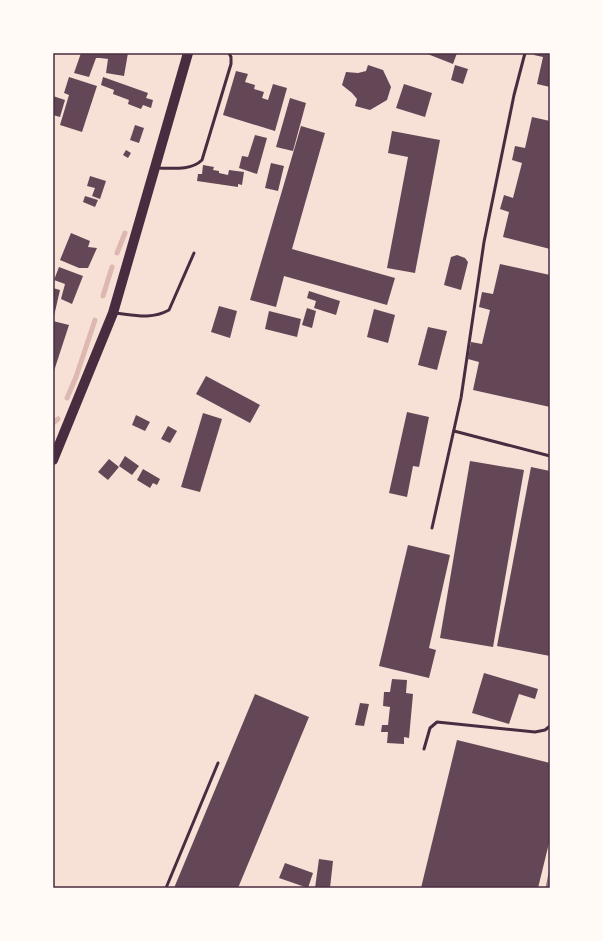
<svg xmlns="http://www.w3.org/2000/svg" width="603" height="941" viewBox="0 0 603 941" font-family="'IBM Plex Sans',sans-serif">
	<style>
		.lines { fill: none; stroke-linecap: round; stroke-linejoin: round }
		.stream { stroke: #dcb8b0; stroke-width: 5 }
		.building { fill: #644757 }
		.service { stroke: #4a2c40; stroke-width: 3 }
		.primary { stroke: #4a2c40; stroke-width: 10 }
		.rail { stroke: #8f747c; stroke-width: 3 }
		.neatline { fill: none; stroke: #4a2c40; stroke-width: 1.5 }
	</style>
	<rect width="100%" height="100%" fill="#f7e1d7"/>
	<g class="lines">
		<g class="stream">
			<polyline points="117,253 125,233"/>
			<polyline points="103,296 112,267"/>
			<polyline points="67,398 76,377 95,320"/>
			<polyline points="53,423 58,419"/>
		</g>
	</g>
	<g class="building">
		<polygon points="81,53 128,53 124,76 106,73 108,59 100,58 96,58 89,77 74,73"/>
		<polygon points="425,53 457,53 453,64"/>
		<polygon points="535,53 550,53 550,87 537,84 543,57 534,55"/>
		<polygon points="368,65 383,70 391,87 387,100 370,110 355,106 357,99 352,93 342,85 346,72 358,73 366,71"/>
		<polygon points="455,65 468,69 463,84 451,80"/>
		<polygon points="236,71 248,74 245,82 255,85 254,89 264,92 262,98 268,100 273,84 287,88 275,131 223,115"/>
		<polygon points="69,77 97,86 82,132 60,125 69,95 64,93"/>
		<polygon points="103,77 148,93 146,98 153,100 151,108 143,105 141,109 128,104 129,100 113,94 114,90 101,85"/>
		<polygon points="404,84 432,93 425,117 396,108"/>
		<polygon points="53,96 65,100 60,117 53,115"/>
		<polygon points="290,98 306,103 293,151 276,147"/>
		<polygon points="532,117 550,121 550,249 503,237 509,212 500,209 504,195 513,198 522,163 512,160 515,146 525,148"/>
		<polygon points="135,125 144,128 139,143 130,140"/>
		<polygon points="301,126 325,133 292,249 395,278 387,305 284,276 276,307 250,300"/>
		<polygon points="392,131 440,140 415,273 387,268 408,157 388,153"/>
		<polygon points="255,135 267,138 257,174 239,168 242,156 248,157"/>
		<polygon points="126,150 131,153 128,158 123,155"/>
		<polygon points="271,163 284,166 278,191 265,188"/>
		<polygon points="203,165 214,167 213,170 219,171 219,173 228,175 229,170 244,172 242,185 238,184 238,187 197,181 198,174 202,174"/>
		<polygon points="90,176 106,181 100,199 92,196 95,188 87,186"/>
		<polygon points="85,196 98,200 95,207 83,202"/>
		<polygon points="71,233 90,241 88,247 97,248 88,268 79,268 60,260"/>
		<polygon points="457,255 465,258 468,262 461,290 444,285 451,257"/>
		<polygon points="500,264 550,275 550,407 473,390 479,362 468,359 471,342 482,344 490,310 479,307 482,292 493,294"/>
		<polygon points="59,267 83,276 72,304 61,299 65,284 54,280"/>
		<polygon points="53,288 60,290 54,316 53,316"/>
		<polygon points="309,291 340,301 336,315 314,308 316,301 307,298"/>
		<polygon points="219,306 237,311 230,338 211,332"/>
		<polygon points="307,308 316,311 312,328 302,325"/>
		<polygon points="374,309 395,315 388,343 367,337"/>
		<polygon points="269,311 301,319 297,337 265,329"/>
		<polygon points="53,321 69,325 53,374"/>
		<polygon points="428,327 447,331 437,370 418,365"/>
		<polygon points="206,376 260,405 250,423 196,394"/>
		<polygon points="407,412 429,417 419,467 413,466 407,497 389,493"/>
		<polygon points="203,413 222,419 200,492 181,487"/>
		<polygon points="136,415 150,422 145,431 132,425"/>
		<polygon points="168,426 177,431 170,443 161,439"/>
		<polygon points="125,456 139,466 132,475 119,466"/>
		<polygon points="109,459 119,467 108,480 98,472"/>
		<polygon points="470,461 524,470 493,647 440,638"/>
		<polygon points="531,467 550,471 550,656 497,646"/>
		<polygon points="143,469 160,479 157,485 153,483 150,488 137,480"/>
		<polygon points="408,545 450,555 429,648 436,650 429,678 379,666"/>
		<polygon points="484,673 538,689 535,699 519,694 509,724 472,713"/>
		<polygon points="392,679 407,680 406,693 413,694 409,738 404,737 404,744 387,743 388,732 381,732 382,725 388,725 390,707 383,706 384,692 390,692"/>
		<polygon points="255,694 309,717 238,888 174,888"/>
		<polygon points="360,703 369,704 364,726 355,725"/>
		<polygon points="457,740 550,763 550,839 538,888 421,888"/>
		<polygon points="319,859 333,861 330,888 315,888"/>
		<polygon points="285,863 313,873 308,888 279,878"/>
	</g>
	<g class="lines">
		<g class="service">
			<path d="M156,168C171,168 191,171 202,160L231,64V57L229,53"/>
			<path d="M115,313C134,315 151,320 169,310L194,253"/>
			<polyline points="454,431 550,456"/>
			<polyline points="432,528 461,398 484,242 514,95 525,53"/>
			<polyline points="424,749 430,728 437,722 535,732 545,730 550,726"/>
			<polyline points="166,888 218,763"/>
		</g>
		<polyline class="primary" points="53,460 113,313 188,53"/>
		<polyline class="rail" points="547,888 550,873"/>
	</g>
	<rect width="603" height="941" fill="none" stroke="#fffaf5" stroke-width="108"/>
	<rect x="54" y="54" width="495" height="833" class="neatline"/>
</svg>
